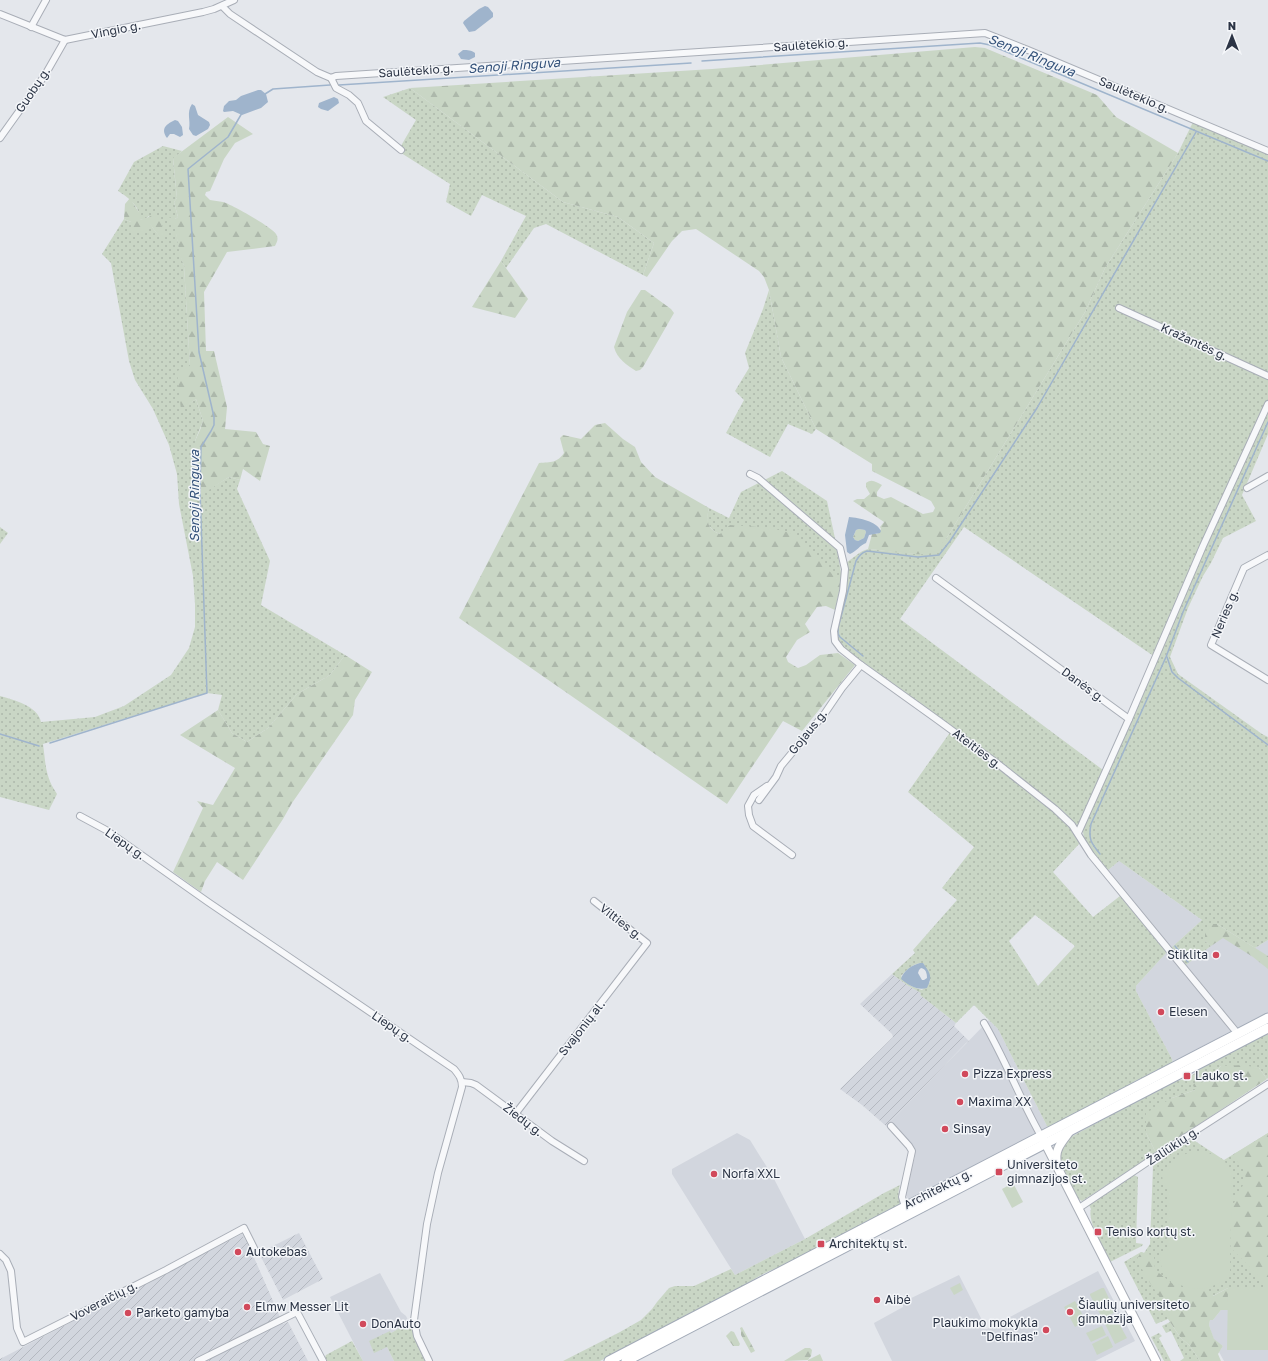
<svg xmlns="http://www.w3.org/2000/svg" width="1268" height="1361" viewBox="0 0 1268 1361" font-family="'Golos Text',sans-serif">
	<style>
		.built { fill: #d2d6de }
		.industrial { fill: url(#industrial-furrows) }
		.green { fill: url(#green-dots); fill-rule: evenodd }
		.forest { fill: url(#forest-firs) }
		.pitch { fill: #c9d6c5 }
		.water { fill: #9fb4cc; fill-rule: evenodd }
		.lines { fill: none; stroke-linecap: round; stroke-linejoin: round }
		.stream { stroke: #9fb4cc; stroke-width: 1.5 }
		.street-casing { stroke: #a9aeb7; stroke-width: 8 }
		.secondary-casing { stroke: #a9aeb7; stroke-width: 10 }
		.primary-casing { stroke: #a3abb8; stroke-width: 11 }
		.street { stroke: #f7f8fa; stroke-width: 6 }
		.secondary { stroke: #fff; stroke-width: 8 }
		.primary { stroke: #fff; stroke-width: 9 }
		.poi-dot { fill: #d1495b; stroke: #f4f6f9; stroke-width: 1.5 }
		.labels { text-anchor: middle; stroke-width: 3; stroke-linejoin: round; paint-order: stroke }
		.street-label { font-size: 12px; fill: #2b3445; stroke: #f4f6f9 }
		.poi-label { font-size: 12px; fill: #2b3445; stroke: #f4f6f9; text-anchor: start }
		.water-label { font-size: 13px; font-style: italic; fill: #34527a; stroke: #f4f6f9 }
	</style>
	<defs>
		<pattern id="industrial-furrows" width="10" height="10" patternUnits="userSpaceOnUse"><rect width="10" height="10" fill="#d2d6de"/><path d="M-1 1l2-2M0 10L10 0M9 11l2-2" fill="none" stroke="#b4b8c0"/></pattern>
		<pattern id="green-dots" width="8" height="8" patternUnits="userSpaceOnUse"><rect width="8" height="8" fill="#c9d6c5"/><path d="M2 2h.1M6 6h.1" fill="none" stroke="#adb8ab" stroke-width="1.8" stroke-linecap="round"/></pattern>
		<pattern id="forest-firs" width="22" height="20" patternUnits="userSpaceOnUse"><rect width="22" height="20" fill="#c9d6c5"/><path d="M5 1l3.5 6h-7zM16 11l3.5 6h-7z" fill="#adb8ab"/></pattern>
	</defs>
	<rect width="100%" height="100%" fill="#e4e7ec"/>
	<g class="built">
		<polygon points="1119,861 1202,920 1171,948 1107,871"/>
		<polygon points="1205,932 1255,948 1268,940 1268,1013 1237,1029 1186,965 1211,946 1205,941"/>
		<polygon points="1167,952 1231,1031 1201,1047 1188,1056 1173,1064 1172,1059 1136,991 1136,986"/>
		<polygon points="989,1020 998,1029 1048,1128 909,1201 905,1193 906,1184 915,1157 910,1155 908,1145 886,1126"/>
		<polygon points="737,1133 750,1140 758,1153 772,1175 805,1239 735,1275 672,1174 672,1169"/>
		<polygon points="1098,1271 1135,1341 1095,1361 892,1361 875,1326 874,1323 903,1307 903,1302 959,1275 985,1326 984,1329 987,1329"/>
		<polygon points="380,1273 401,1312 406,1316 411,1326 405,1325 391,1333 390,1331 387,1347 394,1361 363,1361 330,1297"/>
		<polygon points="1268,1288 1268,1361 1224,1361 1219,1352 1223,1346 1214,1340 1209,1325 1210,1320 1213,1320 1221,1310"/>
	</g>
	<g class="industrial">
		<polygon points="892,974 907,985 922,993 920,995 956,1023 954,1026 969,1041 966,1043 886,1126 862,1105 840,1089 893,1037 892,1034 860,1004"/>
		<polygon points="299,1233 323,1279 283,1300 259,1253"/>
		<polygon points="242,1234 252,1253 283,1324 288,1322 308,1361 0,1361 0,1359"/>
	</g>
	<g class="green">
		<polygon points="410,88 563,202 618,217 654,243 643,275 546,224 534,228 506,268 501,261 526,216 482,195 471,216 446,202 450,184 398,151 416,120 383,97"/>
		<path d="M1193,122L1268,153V434L1242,495L1256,521L1223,538L1211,563L1203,576L1188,608L1170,657L1178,674L1262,734L1268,737V940L1255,948L1217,924L1205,941L1211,946L1186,965L1171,948L1202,920L1119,861L1107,871C1096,858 1082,845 1083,827L1158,659L964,527L900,619L1103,770L1080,823L1078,825L1074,824L1064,812L1010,770L848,651L837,639V628L846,563C853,558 860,551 868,549L916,554L946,539L1085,312L1105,268L1178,153Z"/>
		<path d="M163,146L182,151L173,159L177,198L174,202L178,217L175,219C176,235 179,251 184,266L190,366L181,409L196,399L203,421L195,441L201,494L229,477L240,480L237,489L270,561L261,605L345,655L330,675L297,694L268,728L247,742L232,733L218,710L222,695L207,693L43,744C46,766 45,776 57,794L49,810L0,797V696C14,700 38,706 41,722L95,717L124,706L171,675L189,648L195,627V604L193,576L179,504L177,474L169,445L153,409L135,380L129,361L111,263L102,254L124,219L131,222L150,223C153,229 157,233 161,238L149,216L145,219L140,220C140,206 129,198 118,191L134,162Z"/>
		<polygon points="769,290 781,357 816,429 812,434 788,424 770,457 726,433 744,400 735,391 749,368 745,353 763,309"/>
		<path d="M782,471L827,501L836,543L842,579H837L715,532C706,524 706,520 709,508L729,518L741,492Z"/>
		<polygon points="0,527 8,533 0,544"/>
		<path d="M951,731L1068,822L1080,843L1053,872L1093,917L1120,896L1167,952L1136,986V991L1172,1059L1173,1064L1135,1081L1126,1088L1048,1128L998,1029L974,1005L956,1023L920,995L921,993L907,985L892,974L915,953L913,950L957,900L942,888L974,847L908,792ZM1035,915L1075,946L1038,986L1009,941ZM923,963L930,982L922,990L911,986L901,976C908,969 913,963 923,963Z"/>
		<polygon points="1268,1032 1268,1078 1267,1079 1259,1068 1221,1066 1195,1090 1172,1098 1146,1133 1156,1153 1082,1201 1077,1198 1059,1159 1059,1150 1069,1138 1170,1083 1188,1078 1205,1066"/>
		<polygon points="1268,1133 1268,1288 1228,1288 1168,1319 1156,1324 1124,1262 1141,1252 1144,1253 1150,1244 1153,1166 1192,1139 1224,1160"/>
		<path d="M1134,1175L1138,1177L1136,1243L1143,1244L1142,1246L1110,1262C1104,1251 1087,1220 1091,1209L1089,1205Z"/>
		<path d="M900,1185C896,1197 902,1198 899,1206L785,1265C770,1270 757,1276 744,1286L600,1361H563L620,1332L641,1320L652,1309L657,1302L669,1288L675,1286H694L731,1269L735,1275L805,1239L884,1193Z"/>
		<polygon points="1170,1322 1180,1337 1190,1346 1200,1361 1180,1361 1184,1358 1171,1331 1166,1333 1162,1326"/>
		<polygon points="405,1325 411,1326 413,1332 428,1361 394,1361 387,1347 374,1353 369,1341 390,1331 391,1333"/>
		<polygon points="1159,1333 1162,1336 1159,1338 1171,1361 1164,1361 1151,1337"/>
		<polygon points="352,1341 363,1361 327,1361 325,1357 326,1355"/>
	</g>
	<g class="forest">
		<path d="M975,47L985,48L1097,95L1116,117L1178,153L1105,268L1085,312L946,539C942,543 938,551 932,553C920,557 883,550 868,549L872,534H877L881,529L880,527L884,522L853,501L857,499H864L870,494L866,487V483C872,478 876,482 882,485L877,492V496L884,499L891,497L923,514L933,512L935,508L931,501L872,471V464L816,429L781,357L769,290L764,277L759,271L696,229L682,231L672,241L647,277L643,275L654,243L618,217L563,202L410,88L712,69Z"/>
		<path d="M228,117L253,134L235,143L224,159L210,191L206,192L205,195L210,200C214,201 219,201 223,202C231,204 273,228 276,234C279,239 277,242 275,246L227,252L204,292L206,351H214L227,407L225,429L256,432L263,444L270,446L260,481L243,469L240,480L229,477L201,495L194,452L195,441L200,430L203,421L196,399L181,410L177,371L190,366L184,266L180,255L175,228L168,221V217L175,219L178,217L174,202L177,198L173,158Z"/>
		<path d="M130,198L140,214V220L154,215L161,222L165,231L161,239C157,233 153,229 150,224L143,231L131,234V222L124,219L125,204Z"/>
		<polygon points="501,261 528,299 515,318 472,307"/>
		<path d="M641,290H645L671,309L674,313L643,367L640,370L636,371C627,365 617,359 614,347L627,312Z"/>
		<path d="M605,423L623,439L635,447L641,462L655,477L709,508C706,520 707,530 720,534L730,525L771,528L794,534L837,579H842L835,610L826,606L817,607L805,624L810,632L797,640L786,657L788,662L798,668L806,665L820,655L838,653L855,665L802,731L783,721L727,804L459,618L539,463C551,462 557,463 564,453L560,438L563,435L581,439L595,425Z"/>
		<polygon points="859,529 865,530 866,532 864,538 858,541 855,540 853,537 856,530"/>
		<polygon points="345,655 372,672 355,700 353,715 292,803 283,819 243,880 217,862 205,881 201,892 173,872 203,808 197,801 213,805 235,768 180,735 218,710 232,733 247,742 268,728 297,694 330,675"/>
		<polygon points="1212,924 1217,924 1268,956 1268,969 1253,957 1223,938 1211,946 1205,941 1205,932"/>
		<polygon points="1243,1065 1259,1068 1267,1079 1156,1153 1146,1133 1146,1113 1172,1098 1195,1090 1193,1085 1195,1083 1205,1082 1221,1066"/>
		<polygon points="1268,1133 1268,1286 1231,1248 1231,1209 1246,1179 1244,1170 1233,1155"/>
		<polygon points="1141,1252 1154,1256 1155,1270 1177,1287 1188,1289 1206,1289 1213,1296 1228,1288 1228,1310 1221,1310 1213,1320 1210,1320 1209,1325 1214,1339 1223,1346 1218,1354 1221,1361 1200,1361 1190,1346 1180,1337 1168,1319 1159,1296 1146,1277 1137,1259"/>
		<polygon points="742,1327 755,1351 751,1353 741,1335 741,1331 740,1328"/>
		<polygon points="731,1331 734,1332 740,1344 739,1346 733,1346 726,1336"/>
		<polygon points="805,1348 810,1348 812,1350 811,1356 808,1360 784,1361"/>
	</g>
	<g class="pitch">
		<path d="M1202,1151C1215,1155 1227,1159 1232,1173L1230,1272C1218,1291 1190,1294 1172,1280C1168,1277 1164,1274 1162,1269C1160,1264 1161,1258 1161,1253H1167L1168,1186H1163L1162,1173C1172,1158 1184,1152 1202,1151Z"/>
		<polygon points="1013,1183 1023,1202 1012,1208 1002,1189"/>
		<polygon points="960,1283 963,1290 954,1295 950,1288"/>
		<polygon points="1102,1288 1104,1288 1115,1311 1115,1312 1103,1319 1102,1318 1090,1295 1090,1294"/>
		<polygon points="1228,1288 1268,1288 1268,1350 1227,1350"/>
		<polygon points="1075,1301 1086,1321 1075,1327 1064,1307"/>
		<polygon points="1116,1318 1127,1338 1115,1344 1105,1324"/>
		<polygon points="1102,1326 1106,1335 1091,1342 1086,1333"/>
		<polygon points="1108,1336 1113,1347 1097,1355 1092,1344"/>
		<polygon points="820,1354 823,1361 808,1361 808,1360"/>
	</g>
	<g class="water">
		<polygon points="485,6 488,7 493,13 493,17 475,31 469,32 463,23 464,21 479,9"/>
		<path d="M463,50C468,50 471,50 475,53V57L469,60L461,59L458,54Z"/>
		<polygon points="258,90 261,90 266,94 268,102 261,108 242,115 233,111 224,112 223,111 224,106 229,101 236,100 241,96"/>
		<polygon points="334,97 338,99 339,103 328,111 321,109 318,107 319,103"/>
		<path d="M192,104L195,106L198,115L209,122L210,125L208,129L196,136L193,135L189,129C191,120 186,113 192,104Z"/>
		<path d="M175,120L178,121L182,127L183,135L180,137L174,134H170L167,138C160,128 167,124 175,120Z"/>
		<path d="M849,517C860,518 876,521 881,531L880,533L869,535L866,543C860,545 857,551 850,554L847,552L845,535ZM859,529L865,530L866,532L864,538L858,541L855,540L853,537L856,530Z"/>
		<path d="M920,963H923C930,973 933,976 927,988C918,991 908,985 901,979C903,971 912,965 920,963ZM921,968C926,969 927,973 927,978L924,980H922L918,973L919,970Z"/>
	</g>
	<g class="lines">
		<g class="stream">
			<polyline points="702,61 980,43 990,45 1268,161"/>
			<polyline points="339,85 691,63"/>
			<polyline points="265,94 273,89 330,85"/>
			<path d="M863,656L840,637L838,634V628L856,561C859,556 861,553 867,551L918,557L939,555L950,541L1037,408L1196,132"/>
			<polyline points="1167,657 1172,672 1178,678 1268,745"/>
			<polyline points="0,734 39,746"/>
			<polyline points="50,743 207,693 200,491 201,447 211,431 214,425 214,417 199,352 188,169 228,137 242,113"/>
			<path d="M1100,854C1091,843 1088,839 1091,824L1166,657L1183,612L1268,422"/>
			<polyline points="1175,946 1188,962"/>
		</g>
		<g class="street-casing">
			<g id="street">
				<polyline points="222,6 230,14 317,72 331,78"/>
				<polyline points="0,14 65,40 203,12 214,9 234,0"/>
				<polyline points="31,27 46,0"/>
				<polyline points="331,78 336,76 985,33 1028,50 1268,151"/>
				<polyline points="331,78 336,88 349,95 358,103 366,121 401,150"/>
				<polyline points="0,138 45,75 65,40"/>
				<polyline points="1119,308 1268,376"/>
				<polyline points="750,474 758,478 772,490 840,548 845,569 843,591 834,631 835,641 841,649 861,665 935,718 998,764 1055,809 1072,825 1091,855 1238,1034"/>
				<polyline points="1247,488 1268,476"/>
				<polyline points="1268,555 1244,568 1211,645 1268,680"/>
				<polyline points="936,578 1129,719 1078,833"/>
				<polyline points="1129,719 1203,546 1268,404"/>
				<polyline points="767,786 754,795 748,806 749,815 753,826 792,855"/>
				<polyline points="759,800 776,777 781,766 825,713 842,688 861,665"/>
				<path d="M80,816L106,830L208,902L454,1069C459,1075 462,1079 462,1087L438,1173L427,1224L414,1320L417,1336L429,1361"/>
				<path d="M984,1023C1005,1059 1020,1099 1041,1136"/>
				<polyline points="462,1082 471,1083 476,1085 552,1141 584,1161"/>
				<polyline points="516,1113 647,943 594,901"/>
				<polyline points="891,1126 909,1146 912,1151 902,1197 905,1207"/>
				<polyline points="1079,1208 1161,1153 1268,1084"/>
				<polyline points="0,1254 6,1260 11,1271 17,1328 23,1342 166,1270 244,1228 256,1252"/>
				<polyline points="198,1361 297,1312 323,1361"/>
			</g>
		</g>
		<g class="secondary-casing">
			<g id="secondary">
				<polyline points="1043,1139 1156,1361"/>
				<path d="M1057,1163C1054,1149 1062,1142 1070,1131"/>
			</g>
		</g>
		<g class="primary-casing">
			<g id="primary">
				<polyline points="609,1361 1268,1018"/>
				<polyline points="626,1361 1268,1028"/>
			</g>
		</g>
		<use href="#street" class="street"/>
		<use href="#secondary" class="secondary"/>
		<use href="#primary" class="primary"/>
	</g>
	<g class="poi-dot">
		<circle cx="1216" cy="955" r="4"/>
		<circle cx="1161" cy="1012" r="4"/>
		<circle cx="965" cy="1074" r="4"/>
		<rect x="1183" y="1072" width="8" height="8" rx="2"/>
		<circle cx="960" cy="1102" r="4"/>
		<circle cx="945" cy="1129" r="4"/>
		<rect x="995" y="1168" width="8" height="8" rx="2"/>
		<circle cx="714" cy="1174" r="4"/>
		<rect x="1094" y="1228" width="8" height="8" rx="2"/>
		<rect x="817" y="1240" width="8" height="8" rx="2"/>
		<circle cx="238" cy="1252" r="4"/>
		<circle cx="877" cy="1300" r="4"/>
		<circle cx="247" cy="1307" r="4"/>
		<circle cx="1070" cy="1312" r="4"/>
		<circle cx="128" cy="1313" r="4"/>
		<circle cx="363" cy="1324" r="4"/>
		<circle cx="1046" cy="1330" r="4"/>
	</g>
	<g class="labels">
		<g class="street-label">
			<text transform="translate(116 30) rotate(-11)" y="4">Vingio g.</text>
			<text transform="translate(811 45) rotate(-4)" y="4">Saulėtekio g.</text>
			<text transform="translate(416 71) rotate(-4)" y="4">Saulėtekio g.</text>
			<text transform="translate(33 90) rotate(-56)" y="4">Guobų g.</text>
			<text transform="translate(1134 95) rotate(23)" y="4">Saulėtekio g.</text>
			<text transform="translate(1194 342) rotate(25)" y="4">Kražantės g.</text>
			<text transform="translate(1225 614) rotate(-67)" y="4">Neries g.</text>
			<text transform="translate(1083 685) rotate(36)" y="4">Danės g.</text>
			<text transform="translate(808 732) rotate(-51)" y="4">Gojaus g.</text>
			<text transform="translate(977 749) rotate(37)" y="4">Ateities g.</text>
			<text transform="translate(125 844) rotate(35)" y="4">Liepų g.</text>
			<text transform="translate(621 922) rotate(38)" y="4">Vilties g.</text>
			<text transform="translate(392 1027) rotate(34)" y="4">Liepų g.</text>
			<text transform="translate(582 1028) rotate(-52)" y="4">Svajonių al.</text>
			<text transform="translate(523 1120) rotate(37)" y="4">Žiedų g.</text>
			<text transform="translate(1173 1146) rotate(-33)" y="4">Žaliūkių g.</text>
			<text transform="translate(938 1189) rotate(-27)" y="4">Architektų g.</text>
			<text transform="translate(104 1301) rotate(-27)" y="4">Voveraičių g.</text>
		</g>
		<g class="poi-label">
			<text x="1208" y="959" text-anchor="end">Stiklita</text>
			<text x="1169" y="1016">Elesen</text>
			<text x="973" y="1078">Pizza Express</text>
			<text x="1195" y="1080">Lauko st.</text>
			<text x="968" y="1106">Maxima XX</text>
			<text x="953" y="1133">Sinsay</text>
			<text x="1007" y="1169">Universiteto<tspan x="1007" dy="14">gimnazijos st.</tspan></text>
			<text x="722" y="1178">Norfa XXL</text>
			<text x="1106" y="1236">Teniso kortų st.</text>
			<text x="829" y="1248">Architektų st.</text>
			<text x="246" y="1256">Autokebas</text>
			<text x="885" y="1304">Aibė</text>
			<text x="1078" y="1309">Šiaulių universiteto<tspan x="1078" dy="14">gimnazija</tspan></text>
			<text x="255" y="1311">Elmw Messer Lit</text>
			<text x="136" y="1317">Parketo gamyba</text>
			<text x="1038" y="1327" text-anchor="end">Plaukimo mokykla<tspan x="1038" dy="14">"Delfinas"</tspan></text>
			<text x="371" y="1328">DonAuto</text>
		</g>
		<g class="water-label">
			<text transform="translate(1032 55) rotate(22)" y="5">Senoji Ringuva</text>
			<text transform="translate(514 65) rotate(-4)" y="5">Senoji Ringuva</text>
			<text transform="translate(194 496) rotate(-90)" y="5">Senoji Ringuva</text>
		</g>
	</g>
	<g transform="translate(1232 36)" stroke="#f4f6f9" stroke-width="3" paint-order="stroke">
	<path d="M0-3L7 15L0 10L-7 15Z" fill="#2b3445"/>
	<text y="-6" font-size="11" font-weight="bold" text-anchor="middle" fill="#2b3445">N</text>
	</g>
</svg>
